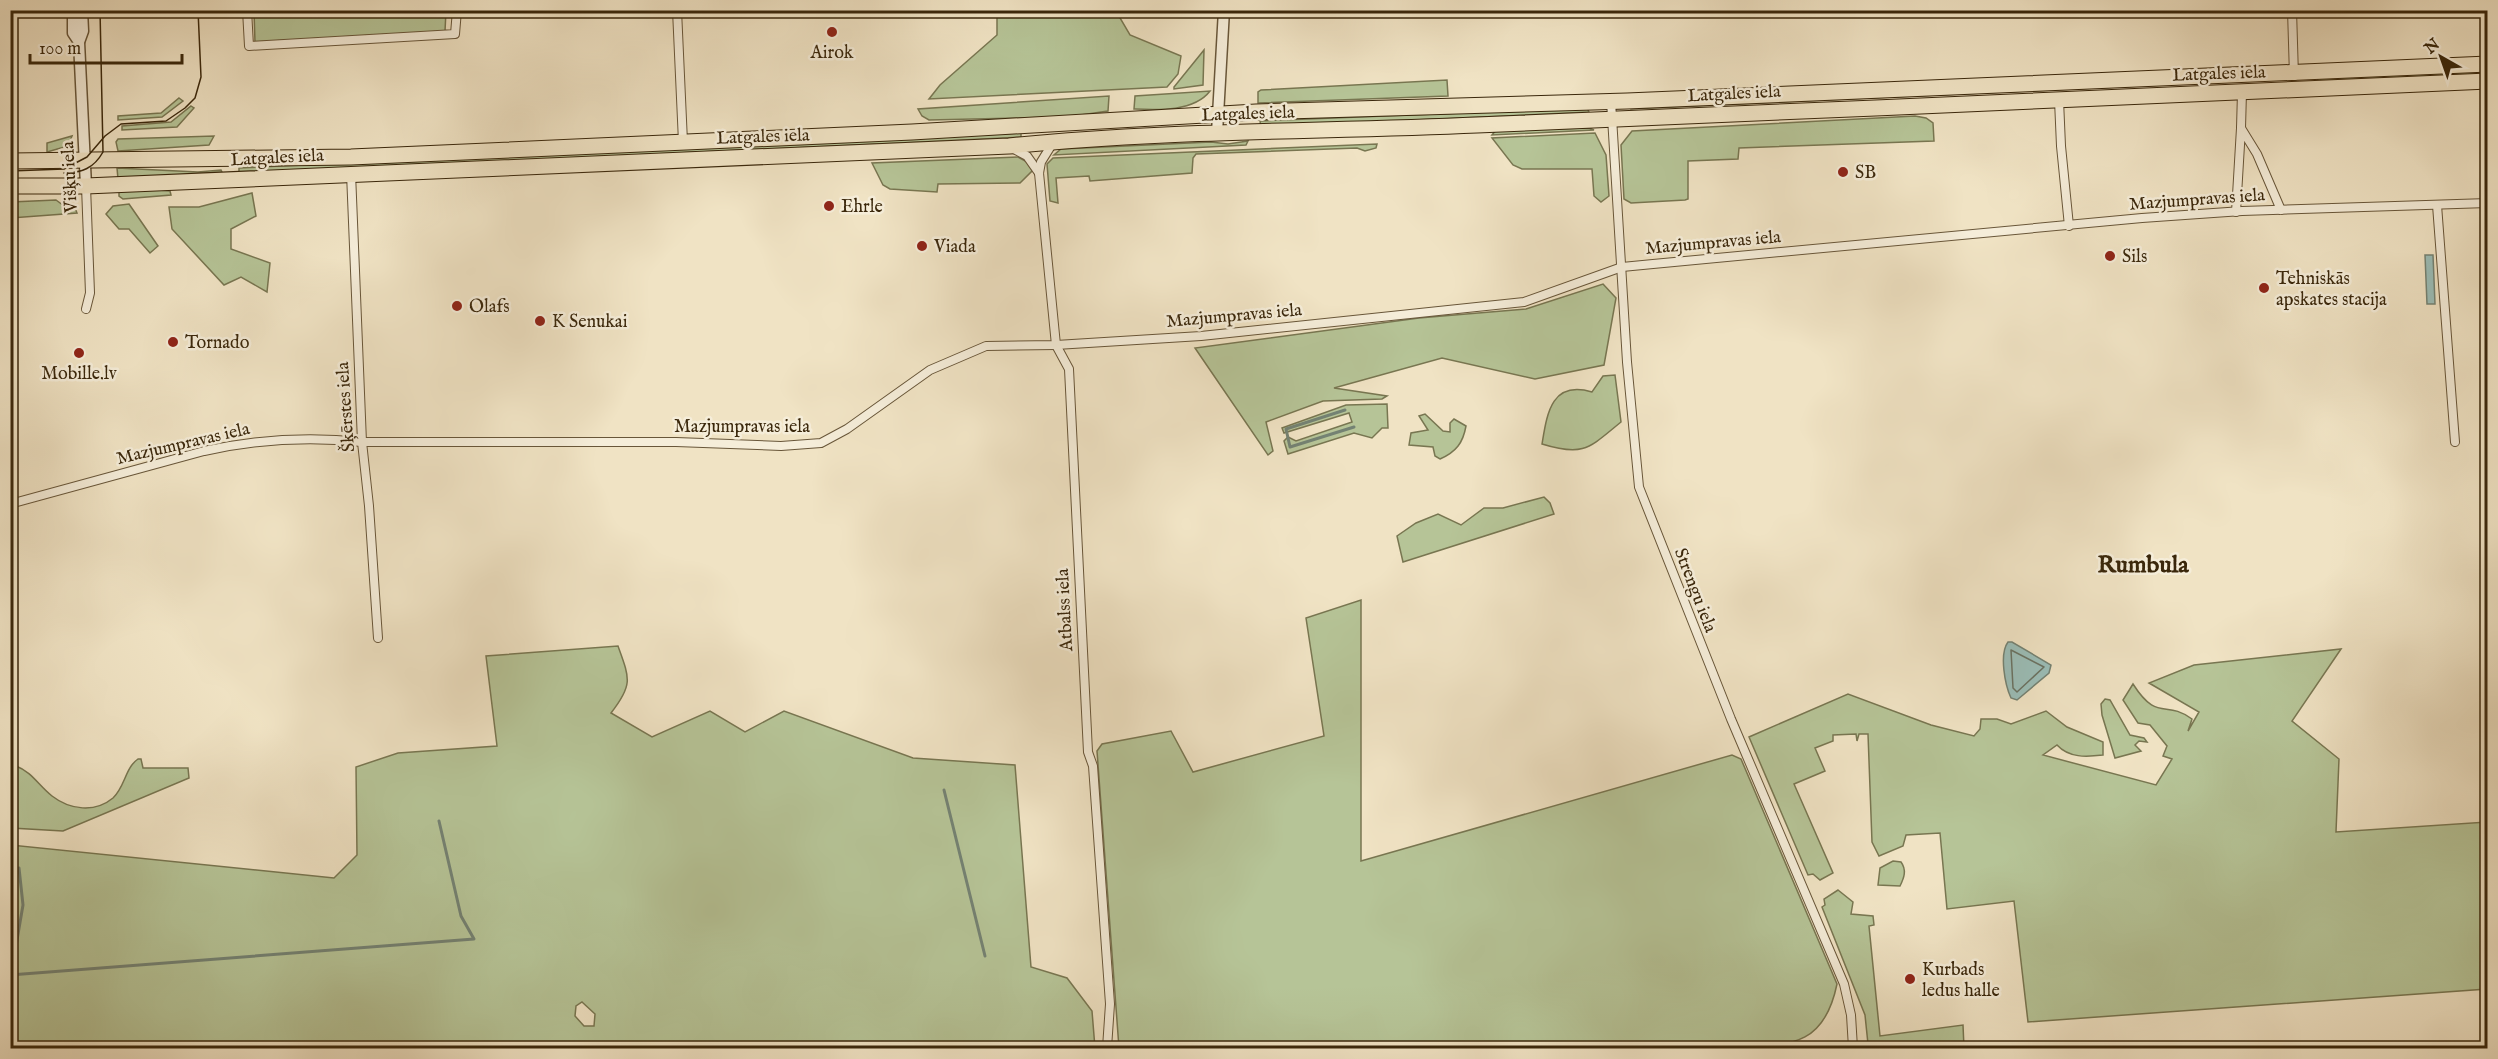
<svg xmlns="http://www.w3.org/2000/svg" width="2498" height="1059" viewBox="0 0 2498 1059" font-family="'IM FELL English',serif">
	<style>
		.green { fill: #b6c497; stroke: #787651; stroke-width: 1.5; fill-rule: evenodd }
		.water { fill: #9bbeb8; stroke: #748273; stroke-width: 1.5 }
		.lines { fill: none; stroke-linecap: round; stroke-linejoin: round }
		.shore { stroke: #6a7262; stroke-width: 1.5 }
		.stream { stroke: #748273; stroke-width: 3 }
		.minor-casing { stroke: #685639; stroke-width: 10 }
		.tertiary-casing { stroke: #685639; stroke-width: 13 }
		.trunk-casing { stroke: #3a270b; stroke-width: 17 }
		.minor { stroke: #f5edd9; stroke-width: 8 }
		.tertiary { stroke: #f5edd9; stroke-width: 10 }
		.trunk { stroke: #f0e3c4; stroke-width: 15 }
		.tram { stroke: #3a270b; stroke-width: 1.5 }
		.poi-dot { fill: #8f2418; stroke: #f5edd9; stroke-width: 2 }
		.labels { text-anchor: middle; stroke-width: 5; stroke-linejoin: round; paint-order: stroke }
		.poi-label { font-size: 18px; fill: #3a270b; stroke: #f5edd9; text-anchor: start }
		.street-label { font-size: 18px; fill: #3a270b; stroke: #f5edd9 }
		.district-label { font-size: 24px; font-weight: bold; fill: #3a270b; stroke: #f5edd9 }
	</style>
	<rect width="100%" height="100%" fill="#f0e3c4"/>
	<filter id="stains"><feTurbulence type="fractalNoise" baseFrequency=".00333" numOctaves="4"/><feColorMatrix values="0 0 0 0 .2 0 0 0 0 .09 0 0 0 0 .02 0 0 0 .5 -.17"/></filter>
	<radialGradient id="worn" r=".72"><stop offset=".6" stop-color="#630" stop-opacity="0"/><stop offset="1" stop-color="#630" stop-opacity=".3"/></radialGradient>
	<g class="green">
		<polygon points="254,11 446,11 445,31 255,42"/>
		<polygon points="997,11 1116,11 1130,35 1181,56 1178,74 1167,87 929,99 940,85 997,35"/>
		<polygon points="1204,50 1203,85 1174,89 1174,87"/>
		<polygon points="2487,68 2487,74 2318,81 2317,77"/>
		<polygon points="1447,80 1448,96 1258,103 1258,92 1261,90"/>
		<polygon points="2163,85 1631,109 1631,107"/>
		<path d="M1210,91C1194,112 1157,110 1134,109L1135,96Z"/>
		<polygon points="1109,96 1108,111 1067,117 929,120 922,116 918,109"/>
		<polygon points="179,98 183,101 162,117 118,120 118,116 161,113"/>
		<polygon points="191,106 194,108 177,127 122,130 122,126 171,122"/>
		<polygon points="1587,108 1589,112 1261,127 1260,121"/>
		<polygon points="1915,116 1926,118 1933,123 1934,141 1739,148 1738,159 1688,161 1688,199 1685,200 1631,203 1624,199 1621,145 1632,131"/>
		<polygon points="1589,128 1594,130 1492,135 1496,130"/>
		<polygon points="1021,133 1021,137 942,141 240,173 239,171 239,168"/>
		<polygon points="1595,133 1606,155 1609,196 1601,202 1594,196 1592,169 1522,169 1513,165 1492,138"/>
		<polygon points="72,136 68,146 47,152 47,143"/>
		<polygon points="214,136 209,145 118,151 116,142 118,139"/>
		<polygon points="1248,141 1246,145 1054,155 1061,149 1211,142 1228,144"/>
		<polygon points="1377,144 1376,148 1365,151 1357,148 1196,154 1193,158 1192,173 1090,181 1089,176 1056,178 1058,203 1050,201 1047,164 1053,158"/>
		<polygon points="1018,157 1029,163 1033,170 1020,183 938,184 937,192 890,189 883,185 872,163"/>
		<polygon points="117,168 198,172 221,170 222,172 118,179"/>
		<polygon points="137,188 170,191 171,195 123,199 119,196 119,190"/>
		<polygon points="252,193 256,216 231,229 231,249 270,263 267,292 241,277 224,285 172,229 169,207 199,207"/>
		<polygon points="56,200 67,208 75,208 77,213 11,218 11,202"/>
		<polygon points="129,204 158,246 150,253 129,229 119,229 106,214 113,206"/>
		<polygon points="1603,284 1616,298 1604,365 1535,379 1442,358 1334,388 1387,396 1382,399 1323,401 1266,422 1273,451 1268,455 1195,348 1419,318 1526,309"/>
		<path d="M1615,375L1621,422C1589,448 1584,457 1542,444C1547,414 1551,380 1592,392L1603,376Z"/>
		<polygon points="1387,404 1388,428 1382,428 1372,438 1354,433 1288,454 1284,441 1288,437 1296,441 1352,422 1349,413 1284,433 1282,428 1346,405"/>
		<path d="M1425,414L1443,431L1450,432V423L1454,419L1466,426C1463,443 1456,452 1440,459L1435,456L1433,447L1409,445L1411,433L1428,430L1419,416Z"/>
		<polygon points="1544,497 1550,503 1554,514 1403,562 1397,536 1416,523 1438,514 1461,525 1484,508 1503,508"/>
		<path d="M1361,600V861L1732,755L1741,759L1837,984C1823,1052 1784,1044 1727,1048H1119L1097,751L1102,744L1171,731L1193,772L1324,736L1306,618Z"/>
		<path d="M618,646C630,679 633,685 611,713L652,737L710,711L745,732L784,711L913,758L1015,765L1031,967L1067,978L1092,1011L1095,1048H11V845L334,878L357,855L356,767L398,753L497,746L486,656ZM582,1002L595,1014L594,1026H584L575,1016L576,1006Z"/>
		<path d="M2341,649L2292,721L2339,759L2336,832L2487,822V989L2028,1022L2014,901L1947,909L1940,833L1906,835L1903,846L1879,856L1872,842L1868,734H1859L1857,741L1856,734L1833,735V741L1815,748L1825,771L1794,784L1833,873L1820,880L1813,874L1808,875L1749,737L1848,694L1931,725L1974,736L1980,729L1981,719H1997L2011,724L2046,711L2067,727L2103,742V755C2086,757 2069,758 2057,745L2043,755L2156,785L2172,759L2163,756L2167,746L2150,725L2138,723L2123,700L2133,684C2158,723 2165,699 2192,719L2188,731L2199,712L2149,683L2194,665Z"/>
		<polygon points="2105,699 2110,700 2130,735 2144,738 2147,742 2139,741 2135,745 2141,751 2115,758 2102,715 2101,704"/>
		<path d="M138,759H141L143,768H188L189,778L63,831L11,828L16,766C32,772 39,786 52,796C70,810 95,813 113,798C125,787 125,768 138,759Z"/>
		<path d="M1893,861L1901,862C1907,870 1904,878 1900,886L1878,885L1880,868Z"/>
		<polygon points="1838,890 1853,902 1851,914 1873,916 1874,925 1869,926 1880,1036 1963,1025 1964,1048 1873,1048 1868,1044 1865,1015 1822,907 1825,905 1824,899"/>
	</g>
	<g class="water">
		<polygon points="2425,255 2433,255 2435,304 2427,304"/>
		<path d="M2008,642H2012L2051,665L2049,673L2017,700L2011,698C2005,685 1999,654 2008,642Z"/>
	</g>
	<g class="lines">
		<polygon class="shore" points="2011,650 2044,667 2017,692 2013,688"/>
		<g class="stream">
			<polyline points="1345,410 1286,429 1290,447 1354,427"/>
			<polyline points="944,790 985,956"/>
			<polyline points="10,975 474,939 461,916 439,821"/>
			<polyline points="11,975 23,905 19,868"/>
		</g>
		<g class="minor-casing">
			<g id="minor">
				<polyline points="247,10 249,46 455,34 457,10"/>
				<polyline points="677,10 683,142"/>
				<polyline points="2292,10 2294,76"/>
				<polyline points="2059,100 2061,146 2069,226"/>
				<polyline points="1611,101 1627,362 1639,487 1731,719 1844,984 1851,1015 1853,1048"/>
				<polyline points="2241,128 2242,92"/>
				<polyline points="1054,141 1041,162 1039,173 1056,345 1069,369 1088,752 1093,766 1110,1004 1107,1048"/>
				<polyline points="1012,148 1027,156 1039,173"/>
				<polyline points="351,173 362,442 369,506 378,638"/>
				<polyline points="86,186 90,293 86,309"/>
				<polyline points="2437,205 2455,442"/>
				<polyline points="2236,212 2241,128 2257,154 2281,210"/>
				<path d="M10,504L204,451C258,439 307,436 362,442H676L781,446L821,443L847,429L930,370L986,346L1056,345L1201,336L1524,302L1622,267L1653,264L2142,218L2242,211L2488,203"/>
			</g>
		</g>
		<g class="tertiary-casing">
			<g id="tertiary">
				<polyline points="73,10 73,33 79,42"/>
				<polyline points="82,10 83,31 79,42 86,186"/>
				<polyline points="1217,133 1224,10"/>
			</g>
		</g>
		<g class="trunk-casing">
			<g id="trunk">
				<polyline points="10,161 351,157 912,132 1256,112 1627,101 2488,64"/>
				<path d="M10,186H86L1009,146C1164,130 1321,132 1477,125C1814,110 2151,97 2488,81"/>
			</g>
		</g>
		<use href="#minor" class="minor"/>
		<use href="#tertiary" class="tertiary"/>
		<use href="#trunk" class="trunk"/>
		<g class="tram">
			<polyline points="10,171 64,169 87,157 105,136 121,124 166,121 185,108 195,98 201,77 198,10"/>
			<path d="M64,173C82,173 94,168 103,152L100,10"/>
		</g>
	</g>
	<g class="poi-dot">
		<circle cx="832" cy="32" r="6"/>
		<circle cx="1843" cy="172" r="6"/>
		<circle cx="829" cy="206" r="6"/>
		<circle cx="922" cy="246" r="6"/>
		<circle cx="2110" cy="256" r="6"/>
		<circle cx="2264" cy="288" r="6"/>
		<circle cx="457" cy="306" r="6"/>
		<circle cx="540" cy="321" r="6"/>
		<circle cx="173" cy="342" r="6"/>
		<circle cx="79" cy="353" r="6"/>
		<circle cx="1910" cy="979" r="6"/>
	</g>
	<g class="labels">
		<g class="poi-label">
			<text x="832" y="58" text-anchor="middle">Airok</text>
			<text x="1855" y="178">SB</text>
			<text x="841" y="212">Ehrle</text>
			<text x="934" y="252">Viada</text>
			<text x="2122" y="262">Sils</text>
			<text x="2276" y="284">Tehniskās<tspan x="2276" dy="21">apskates stacija</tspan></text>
			<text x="469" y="312">Olafs</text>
			<text x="552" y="327">K Senukai</text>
			<text x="185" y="348">Tornado</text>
			<text x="79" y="379" text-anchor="middle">Mobille.lv</text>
			<text x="1922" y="975">Kurbads<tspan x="1922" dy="21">ledus halle</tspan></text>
		</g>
		<g class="street-label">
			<text transform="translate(2219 73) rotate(-2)" y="6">Latgales iela</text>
			<text transform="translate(1734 93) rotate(-3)" y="6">Latgales iela</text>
			<text transform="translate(1248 113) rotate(-2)" y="6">Latgales iela</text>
			<text transform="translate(763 136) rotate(-2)" y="6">Latgales iela</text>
			<text transform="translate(277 157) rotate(-3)" y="6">Latgales iela</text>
			<text transform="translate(69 177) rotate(-93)" y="6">Višķu iela</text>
			<text transform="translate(2197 199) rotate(-4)" y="6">Mazjumpravas iela</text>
			<text transform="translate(1713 242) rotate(-5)" y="6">Mazjumpravas iela</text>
			<text transform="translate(1234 315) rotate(-5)" y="6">Mazjumpravas iela</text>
			<text transform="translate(345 407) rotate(-94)" y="6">Šķērstes iela</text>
			<text x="742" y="432">Mazjumpravas iela</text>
			<text transform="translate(183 443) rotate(-13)" y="6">Mazjumpravas iela</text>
			<text transform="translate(1696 590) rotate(69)" y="6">Strengu iela</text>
			<text transform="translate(1064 610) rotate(-93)" y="6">Atbalss iela</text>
		</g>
		<g class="district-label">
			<text x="2143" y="572">Rumbula</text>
		</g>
	</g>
	<rect width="2498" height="1059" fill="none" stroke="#f0e3c4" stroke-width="36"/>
	<rect x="12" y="12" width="2474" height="1035" fill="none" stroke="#3a270b" stroke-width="3"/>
	<rect x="18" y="18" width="2462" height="1023" fill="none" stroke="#3a270b" stroke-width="1.5"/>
	<g transform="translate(2441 57) rotate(320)" stroke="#f5edd9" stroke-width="4.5" paint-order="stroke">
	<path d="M0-4.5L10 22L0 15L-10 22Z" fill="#3a270b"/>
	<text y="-9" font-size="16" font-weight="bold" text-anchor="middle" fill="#3a270b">N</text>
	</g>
	<path d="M30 54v9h152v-9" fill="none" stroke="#3a270b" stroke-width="3"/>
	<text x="39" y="54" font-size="18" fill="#3a270b" stroke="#f5edd9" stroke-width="4.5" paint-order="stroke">100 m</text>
	<rect width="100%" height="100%" filter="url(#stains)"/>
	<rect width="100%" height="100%" fill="url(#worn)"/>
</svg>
